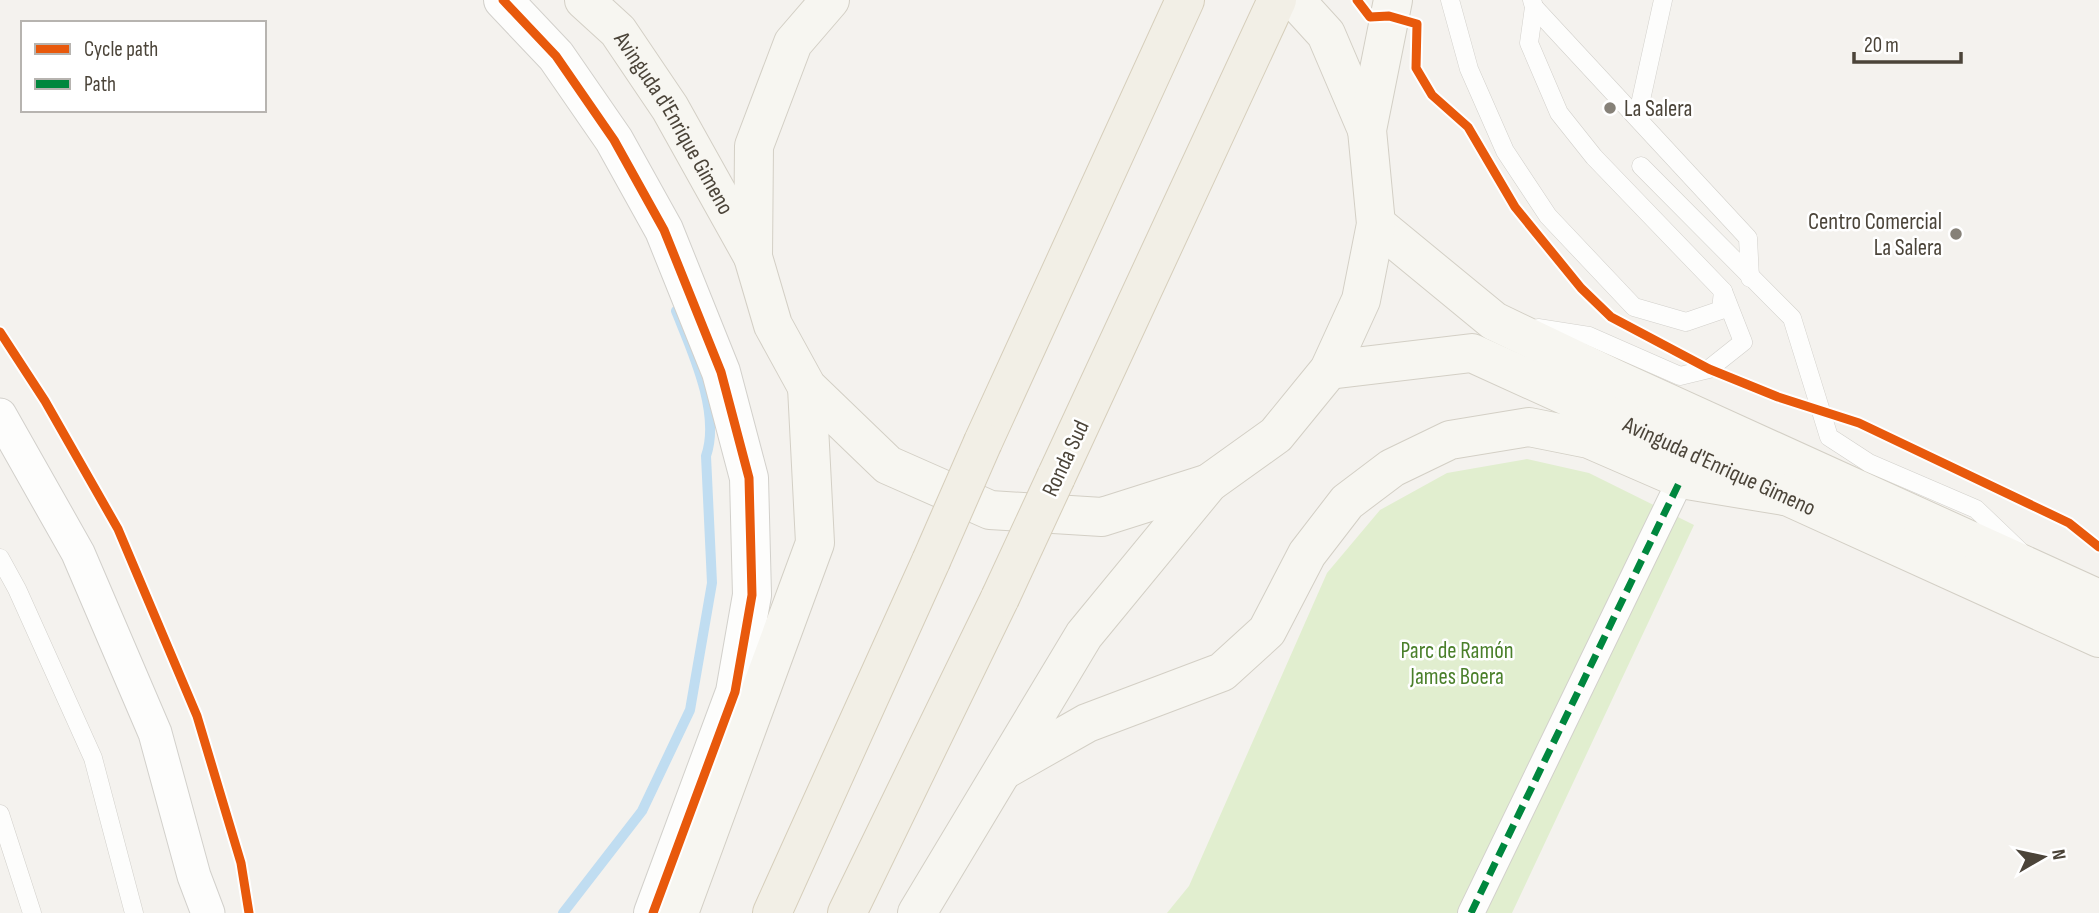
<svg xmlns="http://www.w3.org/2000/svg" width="2099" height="913" viewBox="0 0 2099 913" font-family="'Sofia Sans Condensed',sans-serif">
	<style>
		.green { fill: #e1eecf }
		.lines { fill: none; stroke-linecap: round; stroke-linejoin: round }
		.stream { stroke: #c0ddf1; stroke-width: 10 }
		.service-casing { stroke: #d2d0cb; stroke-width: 19 }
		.pedestrian-casing { stroke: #d2d0cb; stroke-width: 28 }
		.minor-casing { stroke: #d2d0cb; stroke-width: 35 }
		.tertiary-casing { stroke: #d2d0cb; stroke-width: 40 }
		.secondary-casing { stroke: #d3cfc5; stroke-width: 40 }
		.primary-casing { stroke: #d6cebb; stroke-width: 40 }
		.service { stroke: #fdfdfc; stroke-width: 18 }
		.pedestrian { stroke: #fdfdfc; stroke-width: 26 }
		.minor { stroke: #fdfdfc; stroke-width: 33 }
		.tertiary { stroke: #fdfdfc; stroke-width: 38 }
		.secondary { stroke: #f7f6f1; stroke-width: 38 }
		.primary { stroke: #f2efe6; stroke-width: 38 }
		.primary-bridge-casing { stroke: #d6cebb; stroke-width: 40; stroke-linecap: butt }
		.primary-bridge { stroke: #f2efe6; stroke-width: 38 }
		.quiet { stroke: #00873e; stroke-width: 7; stroke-dasharray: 14 7; stroke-linecap: butt }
		.cycleway-casing { stroke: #fff; stroke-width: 13 }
		.cycleway { stroke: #e8590c; stroke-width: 9 }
		.poi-dot { fill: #868178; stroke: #fff; stroke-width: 2.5 }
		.labels { text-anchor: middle; stroke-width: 5; stroke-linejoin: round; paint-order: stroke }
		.poi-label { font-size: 23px; fill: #4b4439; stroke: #fff; text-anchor: start }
		.street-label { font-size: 23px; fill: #4b4439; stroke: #fff }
		.park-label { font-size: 23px; fill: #4a7f2a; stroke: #fff }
	</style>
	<rect width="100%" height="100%" fill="#f4f2ee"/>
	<polygon class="green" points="1527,459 1589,473 1694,525 1512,913 1167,913 1189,886 1327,573 1380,510 1447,473"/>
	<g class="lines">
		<path class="stream" d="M563,913L642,811L690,710L712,583L706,456C721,413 692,351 676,311"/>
		<g class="service-casing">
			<g id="service">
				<polyline points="1450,0 1469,69 1505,151 1548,216 1634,307 1686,322 1721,310 1723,291"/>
				<polyline points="1532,0 1534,7 1529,43 1559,113 1594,157 1723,291 1743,342 1709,369 1680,376 1589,336 1538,328"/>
				<polyline points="1534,7 1748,238 1750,278"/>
				<polyline points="1637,118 1663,0"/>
				<polyline points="1641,166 1792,318 1829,437 1869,463 1976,509 2020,551"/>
				<polyline points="0,558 17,589 93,758 134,913"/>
				<polyline points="0,814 32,913"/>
			</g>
		</g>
		<g class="pedestrian-casing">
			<polyline id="pedestrian" points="1471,913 1681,479"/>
		</g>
		<g class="minor-casing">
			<polyline id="minor" points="0,415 78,553 155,733 194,876 208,913"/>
		</g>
		<g class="tertiary-casing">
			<polyline id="tertiary" points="503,0 556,56 614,140 664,230 721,372 749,478 752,595 735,692 653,913"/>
		</g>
		<g class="secondary-casing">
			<g id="secondary">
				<path id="s1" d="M584,0L618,31L670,108L752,255"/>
				<polyline points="830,0 793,43 754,146 753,257 773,325 807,387 888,465 990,510 1102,517 1209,483"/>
				<polyline points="1295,0 1326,34 1367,130"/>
				<polyline points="1376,224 1494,321 1615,379 2099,599"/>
				<path id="s2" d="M1329,370L1472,353L2099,638"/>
				<polyline points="1006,769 1087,723 1222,672 1267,631 1307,554 1347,502 1392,468 1450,440 1529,427 1589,439 1681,479 1784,496"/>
				<polyline points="679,913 815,543 807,387"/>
				<polyline points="917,913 1084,635 1209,483 1276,435 1329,370 1361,300 1376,224 1367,130 1393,0"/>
			</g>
		</g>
		<g class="primary-casing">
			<g id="primary">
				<polyline points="983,442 1185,0"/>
				<polyline points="1056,477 1277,0"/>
				<polyline points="772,913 931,561"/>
				<polyline points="847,913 1000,598"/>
			</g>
		</g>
		<use href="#service" class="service"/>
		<use href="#pedestrian" class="pedestrian"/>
		<use href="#minor" class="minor"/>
		<use href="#tertiary" class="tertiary"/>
		<use href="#secondary" class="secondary"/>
		<use href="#primary" class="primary"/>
		<g class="primary-bridge-casing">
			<g id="primary-bridge">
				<polyline points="931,561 983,442"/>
				<polyline points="1000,598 1056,477"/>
			</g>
		</g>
		<use href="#primary-bridge" class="primary-bridge"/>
		<polyline class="quiet" points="1471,913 1681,479"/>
		<g class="cycleway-casing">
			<g id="cycleway">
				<polyline points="503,0 556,56 614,140 664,230 721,372 749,478 752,595 735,692 653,913"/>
				<polyline points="1357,0 1370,17 1389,16 1417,24 1416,68 1432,95 1468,127 1515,207 1581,288 1611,317 1709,369 1778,397 1859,423 2069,523 2099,547"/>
				<polyline points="0,332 45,401 118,529 197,716 241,863 249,913"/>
			</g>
		</g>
		<use href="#cycleway" class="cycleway"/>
	</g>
	<g class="poi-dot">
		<circle cx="1610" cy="108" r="7"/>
		<circle cx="1956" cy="234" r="7"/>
	</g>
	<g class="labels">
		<g class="poi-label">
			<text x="1624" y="116">La Salera</text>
			<text x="1942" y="229" text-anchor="end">Centro Comercial<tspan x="1942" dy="26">La Salera</tspan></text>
		</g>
		<g class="street-label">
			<text dy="8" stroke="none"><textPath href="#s1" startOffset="154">Avinguda d'Enrique Gimeno</textPath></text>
			<text transform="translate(1065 458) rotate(-65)" y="8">Ronda Sud</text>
			<text dy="8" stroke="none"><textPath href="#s2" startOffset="416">Avinguda d'Enrique Gimeno</textPath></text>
		</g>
		<g class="park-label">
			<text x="1457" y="658">Parc de Ramón<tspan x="1457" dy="26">James Boera</tspan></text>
		</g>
	</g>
	<rect x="21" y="21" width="245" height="91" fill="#ffffff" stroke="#b7b4b0" stroke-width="2"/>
	<rect x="35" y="44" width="35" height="10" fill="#e8590c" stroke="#b7b4b0" stroke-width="2"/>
	<text x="84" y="56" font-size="21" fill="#4b4439">Cycle path</text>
	<rect x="35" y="79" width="35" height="10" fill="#00873e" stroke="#b7b4b0" stroke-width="2"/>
	<text x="84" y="91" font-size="21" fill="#4b4439">Path</text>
	<g transform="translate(2043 857) rotate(81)" stroke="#ffffff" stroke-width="5" paint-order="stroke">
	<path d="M0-5L12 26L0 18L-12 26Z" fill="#4b4439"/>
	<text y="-10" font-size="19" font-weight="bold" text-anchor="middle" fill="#4b4439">N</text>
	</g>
	<path d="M1854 52v10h107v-10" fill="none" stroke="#4b4439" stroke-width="3.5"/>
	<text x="1864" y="52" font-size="21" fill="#4b4439" stroke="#ffffff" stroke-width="5" paint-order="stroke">20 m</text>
</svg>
